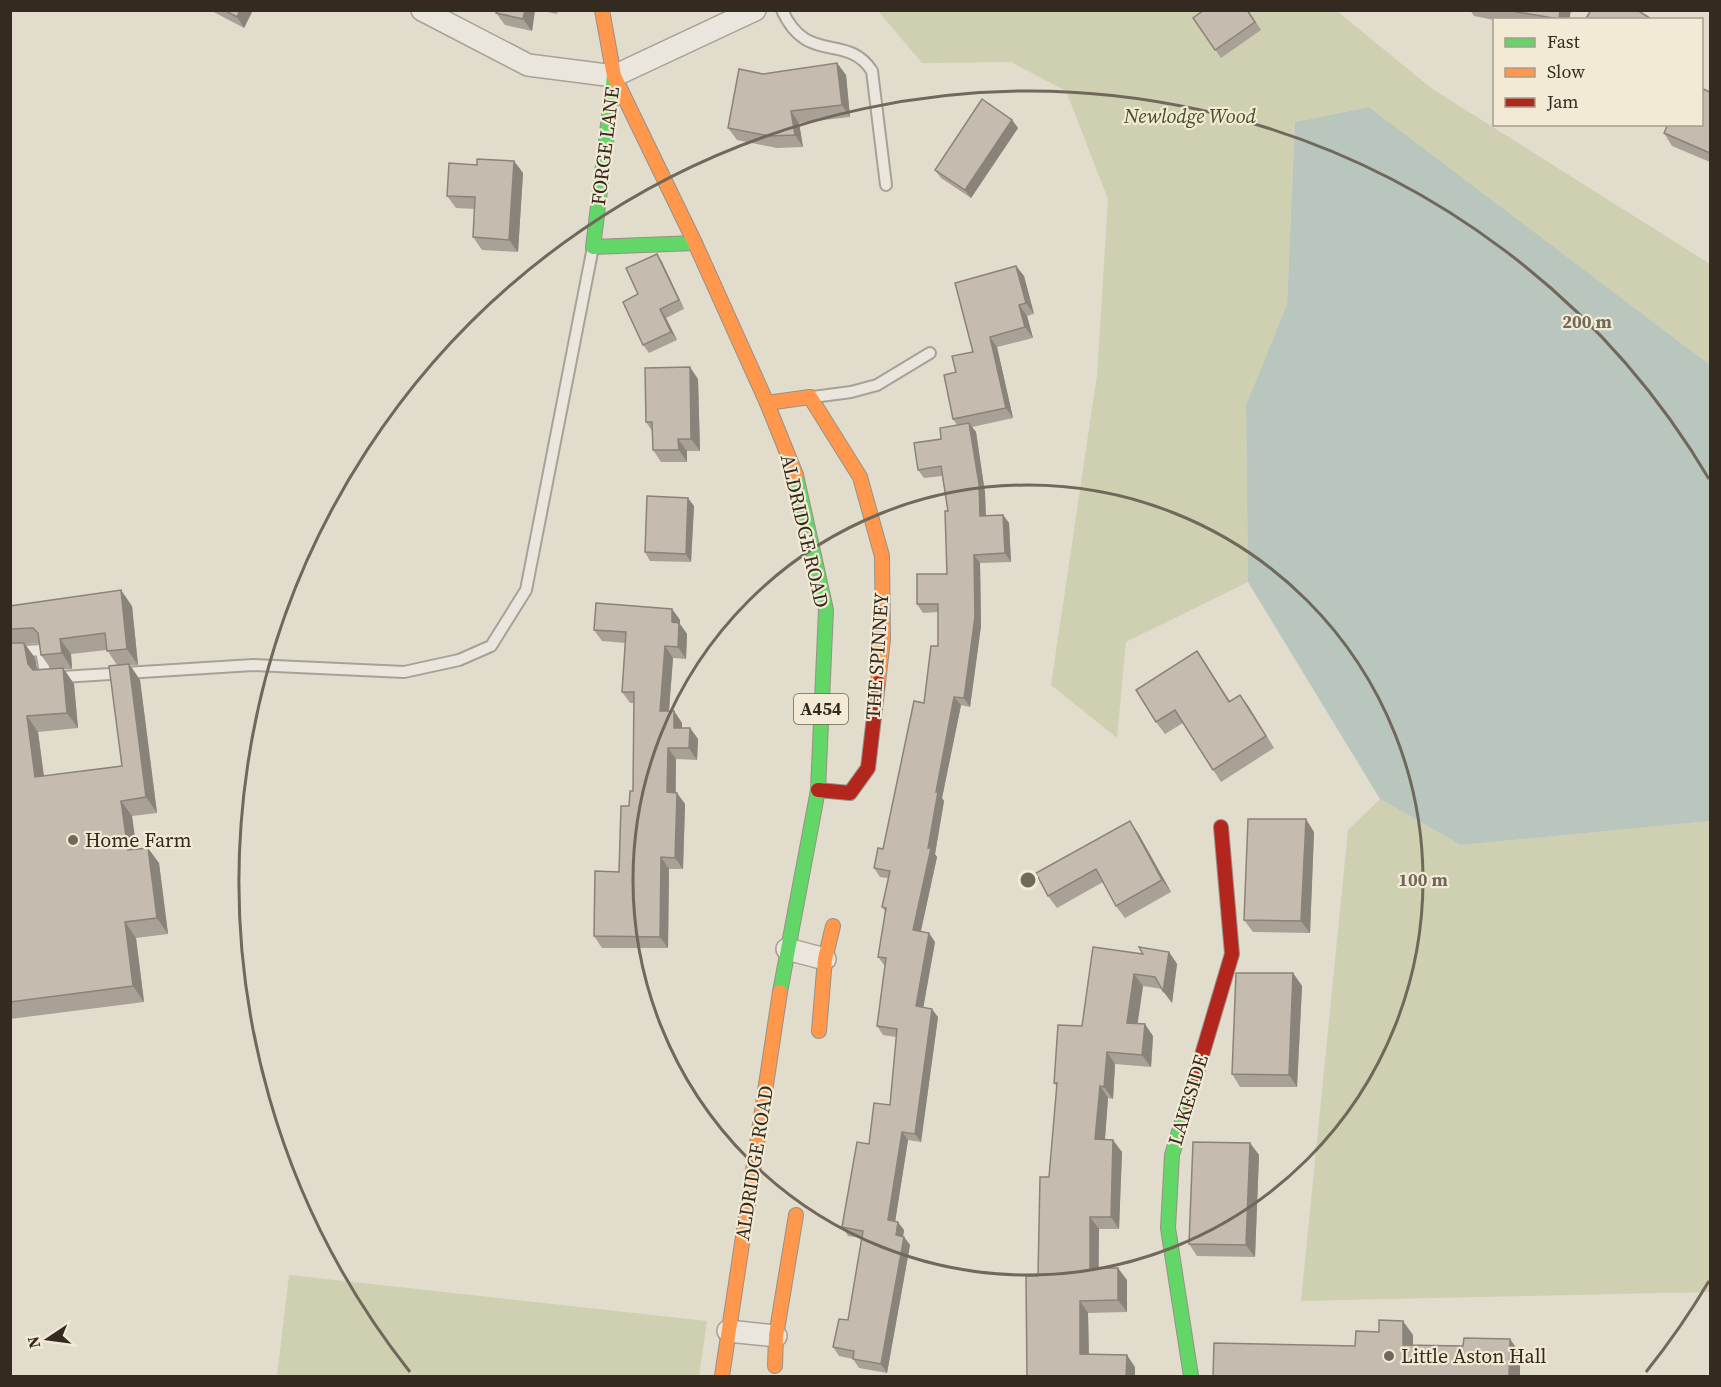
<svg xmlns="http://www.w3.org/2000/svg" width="1721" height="1387" viewBox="0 0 1721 1387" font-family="'Source Serif 4',serif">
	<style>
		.green { fill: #cfd0b1 }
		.water { fill: #b8c6be }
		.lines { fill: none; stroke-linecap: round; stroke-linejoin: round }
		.lane-casing { stroke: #a7a196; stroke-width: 14 }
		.street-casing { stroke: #a7a196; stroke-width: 24 }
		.fast-casing { stroke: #979186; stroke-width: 16 }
		.slow-casing { stroke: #979186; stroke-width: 16 }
		.jam-casing { stroke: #979186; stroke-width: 16 }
		.lane { stroke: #eae6de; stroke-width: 10 }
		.street { stroke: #eae6de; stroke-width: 21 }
		.fast { stroke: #63d668; stroke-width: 14 }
		.slow { stroke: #ff974d; stroke-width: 14 }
		.jam { stroke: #b3261e; stroke-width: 14 }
		.wall { fill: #a9a196; fill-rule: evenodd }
		.shaded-wall { fill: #8a837a }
		.building { fill: #c5bbae; stroke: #8a837a; stroke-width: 1.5 }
		.ring { fill: none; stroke: #71685c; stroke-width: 3 }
		.poi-dot { fill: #71685c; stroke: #f2ead4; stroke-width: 2 }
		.labels { text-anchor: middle; stroke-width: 4.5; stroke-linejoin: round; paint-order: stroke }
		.shield { fill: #f2ead4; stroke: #6d6455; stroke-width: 1.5 }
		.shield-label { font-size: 18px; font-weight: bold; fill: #342a1f }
		.park-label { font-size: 20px; font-style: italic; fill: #444f28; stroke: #f2ead4 }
		.street-label { font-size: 20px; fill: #342a1f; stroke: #f2ead4 }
		.poi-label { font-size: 20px; fill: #342a1f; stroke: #f2ead4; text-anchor: start }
		.centre { fill: #71685c; stroke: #f2ead4; stroke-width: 3 }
		.ring-label { font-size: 18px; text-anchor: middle; font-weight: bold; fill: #71685c; stroke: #f2ead4; stroke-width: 4.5; stroke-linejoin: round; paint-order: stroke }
	</style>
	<rect width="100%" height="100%" fill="#e2dccd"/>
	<g class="green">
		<polygon points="878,11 1337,11 1431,88 1710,264 1710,365 1369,107 1295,122 1287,304 1246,405 1248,582 1126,642 1117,738 1051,685 1097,375 1108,199 1066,91 1011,62 922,63"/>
		<polygon points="1380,799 1461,845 1710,821 1710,1292 1301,1301 1348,830"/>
		<polygon points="289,1275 707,1321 699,1376 277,1376"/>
	</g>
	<polygon class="water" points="1369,107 1710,365 1710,821 1461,845 1380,799 1248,582 1246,405 1287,304 1295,122"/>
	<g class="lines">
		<g class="lane-casing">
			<g id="lane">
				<path d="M782,10C807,66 847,32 872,71L886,185"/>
				<polyline points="813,397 851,392 877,385 930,353"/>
				<polyline points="10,652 41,650 46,678 253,665 404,672 459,660 491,646 526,590 593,247"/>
			</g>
		</g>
		<g class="street-casing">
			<g id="street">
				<polyline points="422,10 528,65 614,76 755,10"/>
				<polyline points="787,949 825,959"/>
				<polyline points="728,1331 776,1336"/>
			</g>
		</g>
		<g class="fast-casing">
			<g id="fast">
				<polyline points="614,76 593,247 695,243"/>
				<polyline points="780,992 818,790 826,610 796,475"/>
				<polyline points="1188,1102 1172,1155 1168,1228 1191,1376"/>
			</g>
		</g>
		<g class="slow-casing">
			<g id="slow">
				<polyline points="602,10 614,76 695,243 767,403 796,475"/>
				<polyline points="767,403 810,397 860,477 882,556 883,639 878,683"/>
				<polyline points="819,1031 825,959 833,926"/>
				<polyline points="775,1366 776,1336 796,1215"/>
				<polyline points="722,1376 780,992"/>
			</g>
		</g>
		<g class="jam-casing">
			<g id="jam">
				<polyline points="818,790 850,793 868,768 878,683"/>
				<polyline points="1188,1102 1232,954 1221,827"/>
			</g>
		</g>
		<use href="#lane" class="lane"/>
		<use href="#street" class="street"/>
		<use href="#fast" class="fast"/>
		<use href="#slow" class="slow"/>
		<use href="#jam" class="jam"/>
	</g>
	<g class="wall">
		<polygon points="210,10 253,10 244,28"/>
		<polygon points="535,10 532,31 505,25 496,13"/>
		<polygon points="538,10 558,10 557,14"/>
		<polygon points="1248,10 1261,30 1221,58 1193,18"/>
		<polygon points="1470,10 1571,10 1569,20 1494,20 1474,16"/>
		<polygon points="837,63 846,75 850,117 799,123 803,147 777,148 737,140 728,128 763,74"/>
		<polygon points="1710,92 1710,162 1672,146 1664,133"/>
		<polygon points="1012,120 1018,128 971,198 941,178 935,170"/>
		<polygon points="514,161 523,173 518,252 482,250 473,237 475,209 456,208 447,196 477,165"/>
		<polygon points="657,254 662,262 684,309 666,318 677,340 649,353 643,345 638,294"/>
		<polygon points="1016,266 1024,276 1034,314 1027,316 1033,338 997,347 1013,418 972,427 976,432 985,493 986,516 1003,515 1009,523 1011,562 980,563 981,626 970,707 961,705 942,798 944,801 935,854 937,857 921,931 935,942 923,1007 938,1017 921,1142 908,1140 895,1221 904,1230 903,1236 904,1237 910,1245 887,1373 859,1368 853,1359 839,1356 833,1347 848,1320 862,1238 848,1236 842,1227 869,1144 890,1105 896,1037 883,1035 877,1026 885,966 884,965 878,957 885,911 882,907 888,878 880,877 874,868 883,849 924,703 938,646 938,612 923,613 917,604 947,574 948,511 942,476 924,478 918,470 941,439 957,425 953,419 956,372 973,352"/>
		<polygon points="698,379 700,451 687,451 687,462 661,462 653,450 652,431 646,422"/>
		<polygon points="694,506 691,562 650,561 645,552"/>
		<path d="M10,606H132L138,665H130L140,680L157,813L132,816L136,849L159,863L168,934L136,938L144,1002L10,1019ZM39,643L41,655L51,669H37L35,658L25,644ZM107,650L117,665L122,766L44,776L38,732L78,728L74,684L64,669H72L71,654Z"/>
		<polygon points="672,609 680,620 680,624 687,634 686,659 673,658 669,711 674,711 682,723 682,728 690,728 698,739 697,760 676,759 676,792 685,804 683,869 669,869 668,948 602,948 594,936 619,872 629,806 633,791 634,703 630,703 622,692 625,643 602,641 594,630"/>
		<polygon points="1197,651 1230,701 1240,695 1274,748 1221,782 1183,723 1165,734 1156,722"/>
		<polygon points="1314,832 1310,933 1253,932 1244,920"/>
		<polygon points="1138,833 1171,892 1125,918 1116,906 1103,882 1057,908 1048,896"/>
		<polygon points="1169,952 1177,964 1172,1003 1162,989 1143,986 1137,1024 1153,1036 1151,1067 1115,1064 1113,1099 1108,1098 1105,1139 1122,1152 1119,1229 1099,1229 1099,1268 1127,1280 1127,1312 1088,1313 1089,1354 1135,1367 1027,1377 1049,1177 1057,1087 1054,1083 1082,1026 1143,954"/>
		<polygon points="1293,973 1302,986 1297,1087 1240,1087 1232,1074"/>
		<polygon points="1250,1143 1259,1155 1255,1257 1197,1256 1189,1244"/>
	</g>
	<g class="shaded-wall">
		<polygon points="240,10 253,10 244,28 237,17"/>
		<polygon points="525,10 535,10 532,31 523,19"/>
		<polygon points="1560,10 1571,10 1569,20 1560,20"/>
		<polygon points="837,63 846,75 850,117 842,105"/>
		<polygon points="791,111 799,123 803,147 795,135"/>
		<polygon points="1012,120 1018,128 971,198 965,190"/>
		<polygon points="514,161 523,173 518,252 509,240"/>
		<polygon points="657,254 662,262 684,309 679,300"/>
		<polygon points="1016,266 1024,276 1034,314 1026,303"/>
		<polygon points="1019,305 1027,316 1033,338 1025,327"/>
		<polygon points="660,309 666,318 677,340 671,332"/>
		<polygon points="990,337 997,347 1013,418 1006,408"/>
		<polygon points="690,367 698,379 700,451 691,439"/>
		<polygon points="969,423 976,432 985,493 986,524 980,516"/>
		<polygon points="678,439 687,451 687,462 679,450"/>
		<polygon points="688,498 694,506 691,562 686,554"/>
		<polygon points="1003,515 1009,523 1011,562 1005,553"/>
		<polygon points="974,555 980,563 981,626 970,707 964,698"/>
		<polygon points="121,590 132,606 138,665 127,649"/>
		<polygon points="672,609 680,620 680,624 687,634 686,659 678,647 672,622"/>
		<polygon points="60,639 71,654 72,669 62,653"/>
		<polygon points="24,643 35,658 39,680 28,664"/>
		<polygon points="665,646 673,658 668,722 660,711"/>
		<polygon points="1197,651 1206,664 1237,714 1229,702"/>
		<polygon points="129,664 140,680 157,813 146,797"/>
		<polygon points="63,668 74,684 78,728 67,713"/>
		<polygon points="1240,695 1249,707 1274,748 1266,736"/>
		<polygon points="954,697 961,705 942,798 944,801 935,854 937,857 919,939 913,930 928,848 936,792"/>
		<polygon points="674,711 682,723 682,739 674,728"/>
		<polygon points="27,716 38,732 46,793 35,777"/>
		<polygon points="690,728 698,739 697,760 689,748"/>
		<polygon points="668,748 676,759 675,804 667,792"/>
		<polygon points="677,793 685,804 683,869 675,858"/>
		<polygon points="121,801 132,816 139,866 128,850"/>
		<polygon points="1306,819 1314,832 1310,933 1301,921"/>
		<polygon points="1130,821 1138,833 1171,892 1162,880"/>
		<polygon points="148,848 159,863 168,934 157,918"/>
		<polygon points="661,857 669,869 668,948 660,937"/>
		<polygon points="125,922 136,938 144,1002 133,986"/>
		<polygon points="929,933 935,942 922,1015 916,1006"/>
		<polygon points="1169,952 1177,964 1172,1003 1163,991"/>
		<polygon points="1293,973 1302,986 1297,1087 1289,1075"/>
		<polygon points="1134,974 1143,986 1136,1035 1127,1023"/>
		<polygon points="932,1009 938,1017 921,1142 915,1134"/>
		<polygon points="1145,1024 1153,1036 1151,1067 1142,1055"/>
		<polygon points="1107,1052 1115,1064 1113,1099 1104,1087"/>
		<polygon points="1100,1086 1108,1098 1104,1151 1095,1139"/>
		<polygon points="902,1132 908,1140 894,1229 888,1220"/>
		<polygon points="1113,1140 1122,1152 1119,1229 1111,1217"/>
		<polygon points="1250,1143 1259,1155 1255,1257 1246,1245"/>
		<polygon points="1090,1217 1099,1229 1098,1280 1090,1268"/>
		<polygon points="898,1222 904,1230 902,1244 896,1235"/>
		<polygon points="904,1237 910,1245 887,1373 881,1364"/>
		<polygon points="1118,1268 1127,1280 1127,1312 1118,1300"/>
		<polygon points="1080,1301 1088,1313 1089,1366 1080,1354"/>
		<polygon points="1403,1321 1413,1335 1413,1359 1403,1345"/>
		<polygon points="1510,1339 1520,1353 1520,1377 1509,1377"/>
		<polygon points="1127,1355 1135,1367 1135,1377 1126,1377"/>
	</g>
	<g class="building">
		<polygon points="224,10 240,10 237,17"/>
		<polygon points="497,10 525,10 523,19 496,13"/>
		<polygon points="1204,10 1247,10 1255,22 1215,50 1193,18"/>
		<polygon points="1506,10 1560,10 1559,19"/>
		<polygon points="1591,10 1637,10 1653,20 1585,20"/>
		<polygon points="837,63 842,105 791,111 795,135 769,136 728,128 739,69 763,74"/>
		<polygon points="1701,88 1710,92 1710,153 1664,133 1668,124 1701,124"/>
		<polygon points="982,99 1012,120 965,190 935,170"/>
		<polygon points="477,159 514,161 509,240 473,237 475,197 447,196 449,163 477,165"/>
		<polygon points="657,254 679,300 660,309 671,332 643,345 623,302 638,294 626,268"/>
		<polygon points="1016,266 1026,303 1019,305 1025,327 990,337 1006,408 953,419 944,375 956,372 952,356 973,352 955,283"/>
		<polygon points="690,367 691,439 678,439 679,450 653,450 652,422 646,422 645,368"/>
		<polygon points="969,423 979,484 980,516 1003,515 1005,553 974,555 975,617 964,698 954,697 936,792 938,792 928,848 931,848 913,930 929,933 916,1006 932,1009 915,1134 902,1132 888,1220 898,1222 896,1235 904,1237 881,1364 853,1359 854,1351 833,1347 839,1319 848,1320 863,1231 842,1227 857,1142 869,1144 874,1103 890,1105 897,1029 877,1026 886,958 878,957 886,908 882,907 890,871 874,868 878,848 883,849 914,701 924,703 931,646 938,646 938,604 917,604 917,574 947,574 945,511 948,511 941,466 918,470 914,443 941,439 940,428"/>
		<polygon points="647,496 688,498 686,554 645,552"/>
		<polygon points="121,590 127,649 107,651 105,633 60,639 62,653 41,655 38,633 33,628 10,629 10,606"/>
		<polygon points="596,603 672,609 672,622 679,623 678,647 665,646 660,711 674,711 674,728 690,728 689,748 668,748 667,792 677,793 675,858 661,857 660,937 594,936 595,871 619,872 621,806 629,806 630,791 633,791 634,692 622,692 626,632 594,630"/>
		<polygon points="10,643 24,643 28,664 33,670 63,668 67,713 27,716 35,777 122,766 109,666 129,664 146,797 121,801 128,850 148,848 157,918 125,922 133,986 10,1002"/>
		<polygon points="1197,651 1229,702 1240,695 1266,736 1213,770 1175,710 1156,722 1136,690"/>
		<polygon points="1248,819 1306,819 1301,921 1244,920"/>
		<polygon points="1130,821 1162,880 1116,906 1096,869 1048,896 1036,873"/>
		<polygon points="1093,947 1143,954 1139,947 1169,952 1163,991 1155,977 1134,974 1127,1023 1145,1024 1142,1055 1107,1052 1104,1087 1100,1086 1095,1139 1113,1140 1111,1217 1090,1217 1090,1268 1118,1268 1118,1300 1080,1301 1080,1354 1127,1355 1126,1377 1027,1377 1026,1276 1038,1276 1040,1177 1049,1177 1057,1083 1054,1083 1058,1025 1082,1026"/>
		<polygon points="1236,973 1293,973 1289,1075 1232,1074"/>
		<polygon points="1193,1142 1250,1143 1246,1245 1189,1244"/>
		<polygon points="1379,1320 1403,1321 1403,1345 1463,1346 1464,1338 1510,1339 1509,1377 1213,1377 1214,1343 1355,1346 1356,1331 1379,1332"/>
	</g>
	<g class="ring">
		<circle cx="1028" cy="880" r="395"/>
		<path d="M1709 1281A790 790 0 0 1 1646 1372M410 1372A790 790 0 1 1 1709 479"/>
	</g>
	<g class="poi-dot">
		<circle cx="73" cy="840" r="6"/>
		<circle cx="1389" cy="1356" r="6"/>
	</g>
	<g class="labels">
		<rect class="shield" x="794" y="694" width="54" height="30" rx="4.5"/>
		<g class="shield-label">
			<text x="821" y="715">A454</text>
		</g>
		<g class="park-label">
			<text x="1190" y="123">Newlodge Wood</text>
		</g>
		<g class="street-label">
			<text transform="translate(605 146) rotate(-83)" y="7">FORGE LANE</text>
			<text transform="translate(805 531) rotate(77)" y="7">ALDRIDGE ROAD</text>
			<text transform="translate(877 656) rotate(-86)" y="7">THE SPINNEY</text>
			<text transform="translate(1188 1100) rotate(-73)" y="7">LAKESIDE</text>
			<text transform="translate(754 1163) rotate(-81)" y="7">ALDRIDGE ROAD</text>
		</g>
		<g class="poi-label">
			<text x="85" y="847">Home Farm</text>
			<text x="1401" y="1363">Little Aston Hall</text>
		</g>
	</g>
	<circle cx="1028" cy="880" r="9" class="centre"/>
	<g class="ring-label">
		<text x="1587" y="328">200 m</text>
		<text x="1423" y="886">100 m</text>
	</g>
	<rect width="1721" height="1387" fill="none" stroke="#342a1f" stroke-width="24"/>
	<rect x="1493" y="18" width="210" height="108" fill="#f2ead4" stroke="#a69d8c" stroke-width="1.5"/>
	<rect x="1505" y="38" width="30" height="9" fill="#63d668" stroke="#a69d8c" stroke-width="1.5"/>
	<text x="1547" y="48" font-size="18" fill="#342a1f">Fast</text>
	<rect x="1505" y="68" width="30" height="9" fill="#ff974d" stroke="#a69d8c" stroke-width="1.5"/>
	<text x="1547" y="78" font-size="18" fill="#342a1f">Slow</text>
	<rect x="1505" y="98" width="30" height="9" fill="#b3261e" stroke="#a69d8c" stroke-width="1.5"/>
	<text x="1547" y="108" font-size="18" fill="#342a1f">Jam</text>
	<g transform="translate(48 1339) rotate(257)" stroke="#f2ead4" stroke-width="4.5" paint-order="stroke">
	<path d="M0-4.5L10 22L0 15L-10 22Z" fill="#342a1f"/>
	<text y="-9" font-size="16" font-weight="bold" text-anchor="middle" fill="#342a1f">N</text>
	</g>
</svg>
